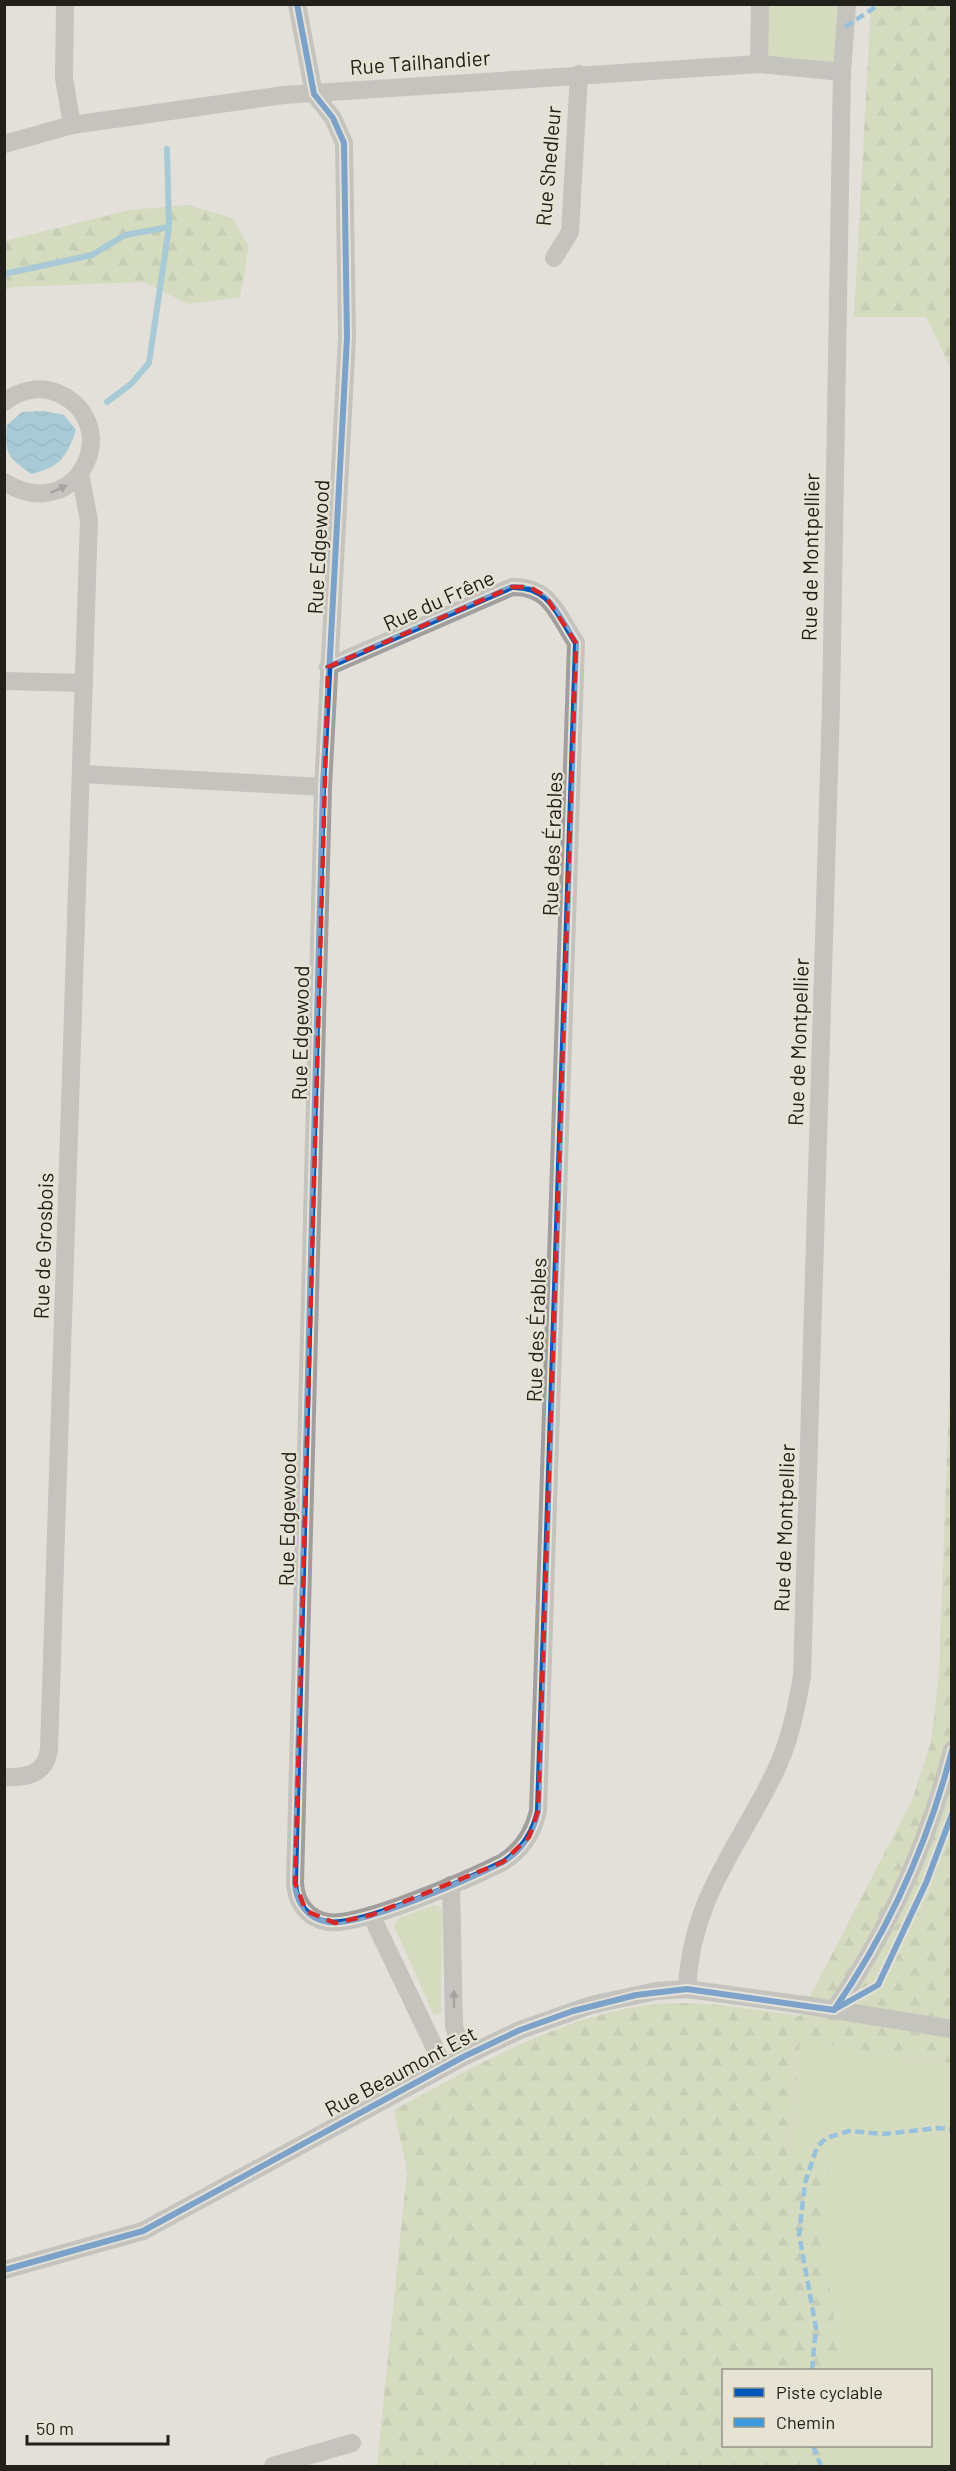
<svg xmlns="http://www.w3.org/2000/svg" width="956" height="2471" viewBox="0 0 956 2471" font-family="Barlow,sans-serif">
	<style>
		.grass { fill: #c3d4a0 }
		.forest { fill: url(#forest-firs) }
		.park { fill: url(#park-crowns) }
		.water { fill: url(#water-waves) }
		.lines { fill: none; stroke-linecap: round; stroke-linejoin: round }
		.stream { stroke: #5fb0d3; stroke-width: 6 }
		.minor { stroke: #a19f9e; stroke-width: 18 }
		.quiet { stroke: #3c9bdf; stroke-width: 4.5; stroke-dasharray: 9 4.5; stroke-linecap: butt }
		.cycleway-casing { stroke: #e6e3d5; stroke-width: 10 }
		.cycleway { stroke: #0057b8; stroke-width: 6 }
		.oneway { fill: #5b5956 }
		.marked { fill: none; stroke: #d62828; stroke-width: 4.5; stroke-dasharray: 12 8; stroke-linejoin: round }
		.labels { text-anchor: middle; stroke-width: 4.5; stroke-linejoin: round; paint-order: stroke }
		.street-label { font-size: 21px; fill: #21201b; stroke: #e6e3d5 }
	</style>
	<defs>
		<pattern id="forest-firs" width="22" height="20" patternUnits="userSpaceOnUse" patternTransform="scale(1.5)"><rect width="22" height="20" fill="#c3d4a0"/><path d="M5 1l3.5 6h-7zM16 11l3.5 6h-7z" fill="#a7b689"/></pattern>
		<pattern id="park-crowns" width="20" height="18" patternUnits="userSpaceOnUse" patternTransform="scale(1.5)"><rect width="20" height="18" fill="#c3d4a0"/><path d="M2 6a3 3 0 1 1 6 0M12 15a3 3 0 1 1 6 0" fill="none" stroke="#a7b689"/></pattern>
		<pattern id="water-waves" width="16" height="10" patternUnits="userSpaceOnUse" patternTransform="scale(1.5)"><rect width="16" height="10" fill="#5fb0d3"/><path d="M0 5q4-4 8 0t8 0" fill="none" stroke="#4e8faa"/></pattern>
	</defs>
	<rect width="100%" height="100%" fill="#e2e0d9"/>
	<g class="grass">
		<polygon points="760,5 848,5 842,72 759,64"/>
		<polygon points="434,1905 440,1907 442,1913 441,2013 434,2015 394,1926 399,1918"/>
		<polygon points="800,2039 951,2063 951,2466 783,2466 783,2446 930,2446 930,2370 785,2370 790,2150"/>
	</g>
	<g class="forest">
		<polygon points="871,5 951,5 951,368 926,317 854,317"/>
		<polygon points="188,205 232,218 249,247 240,297 188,304 144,282 14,287 5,290 5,241 130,210"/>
		<path d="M951,1134V2063L800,2040L790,2149L830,2159L822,2224L840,2370H724V2446H832L830,2466H377L407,2170L394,2110C481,2064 576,2005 678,2003C718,2002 760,2011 800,2016L912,1800L931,1742L939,1673L949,1401Z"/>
	</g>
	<polygon class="park" points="951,1134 952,1400 949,1401"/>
	<path class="water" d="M44,411L64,415L76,430C66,458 60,467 31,474C8,457 4,454 7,425L22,412Z"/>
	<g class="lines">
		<g class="stream">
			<polyline points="4,274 92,255 125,235 169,227 167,149"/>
			<polyline points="107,402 131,384 149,363 169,227"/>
		</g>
		<g class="minor">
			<polyline points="65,4 64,78 72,125"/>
			<path d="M297,4L314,94L333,118L344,143L347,337L323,787L295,1883C296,1903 308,1919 328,1922C360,1927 471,1878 503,1862C522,1850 533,1833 538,1811L576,643C557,614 550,586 512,587L328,667"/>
			<polyline points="759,64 760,4"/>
			<polyline points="4,144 72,125 284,95 759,64 842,72"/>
			<polyline points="554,258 570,232 579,74"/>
			<path d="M4,402C17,392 36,386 52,391C129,417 80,529 4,482"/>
			<polyline points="4,681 84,683"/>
			<polyline points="82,774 323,787"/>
			<path d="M4,1777C26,1778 45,1775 49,1750L89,520L80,474"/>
			<polyline points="451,1885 454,2026 463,2057"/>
			<polyline points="371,1915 444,2067"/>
			<path d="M687,1989C691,1898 738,1849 775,1772C790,1741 796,1710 802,1676L831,704L842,72L847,4"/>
			<path d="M834,2010C889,1930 928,1844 952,1750"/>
			<polyline points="4,2270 143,2231 463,2057 520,2030 591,2005 656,1991 687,1989 804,2005 952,2029"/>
			<polyline points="273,2466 352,2443"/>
		</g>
		<g class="quiet">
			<polyline points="845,27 880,4"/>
			<polyline points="812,2370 816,2328 799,2234 805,2183 817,2147 826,2138 849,2131 883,2134 939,2128 952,2130"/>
			<polyline points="813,2446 821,2466"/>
		</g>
		<g class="cycleway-casing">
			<g id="cycleway">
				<path d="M297,4L314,94L333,118L344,143L347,337L323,787L295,1883C296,1903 308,1919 328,1922C360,1927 471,1878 503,1862C522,1850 533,1833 538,1811L576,643C557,614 550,586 512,587L328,667"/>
				<polyline points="837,2008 878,1985 926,1883 952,1814"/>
				<path d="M834,2010C889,1930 928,1844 952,1750"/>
				<polyline points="4,2270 143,2231 463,2057 520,2030 573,2011 636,1995 687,1989 834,2010"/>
			</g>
		</g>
		<use href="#cycleway" class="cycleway"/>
	</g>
	<defs><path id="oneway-solid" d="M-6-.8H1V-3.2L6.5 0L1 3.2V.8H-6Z" transform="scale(1.5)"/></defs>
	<g class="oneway">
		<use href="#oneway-solid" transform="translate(59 489) rotate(-24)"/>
		<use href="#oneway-solid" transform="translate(454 1999) rotate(-90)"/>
	</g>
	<path d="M0 0H956V2471H0ZM512,587H530L546,597L576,643L538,1811L529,1837L503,1862L371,1915L335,1923L306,1911L295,1883L328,667Z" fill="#e2e0d9" fill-opacity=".55" fill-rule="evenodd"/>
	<path class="marked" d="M512,587H530L546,597L576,643L538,1811L529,1837L503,1862L371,1915L335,1923L306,1911L295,1883L328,667Z"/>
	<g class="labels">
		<g class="street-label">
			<text transform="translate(420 63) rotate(-4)" y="7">Rue Tailhandier</text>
			<text transform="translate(549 166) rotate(-85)" y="7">Rue Shedleur</text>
			<text transform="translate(319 547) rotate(-87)" y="7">Rue Edgewood</text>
			<text transform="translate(811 557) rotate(-89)" y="7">Rue de Montpellier</text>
			<text transform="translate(439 601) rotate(-24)" y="7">Rue du Frêne</text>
			<text transform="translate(553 844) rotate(-88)" y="7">Rue des Érables</text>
			<text transform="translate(301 1033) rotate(-89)" y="7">Rue Edgewood</text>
			<text transform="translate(799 1042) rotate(-88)" y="7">Rue de Montpellier</text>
			<text transform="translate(44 1246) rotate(-88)" y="7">Rue de Grosbois</text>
			<text transform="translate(537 1330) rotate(-88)" y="7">Rue des Érables</text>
			<text transform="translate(288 1519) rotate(-89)" y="7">Rue Edgewood</text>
			<text transform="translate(785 1528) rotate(-88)" y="7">Rue de Montpellier</text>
			<text transform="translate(401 2072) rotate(-28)" y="7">Rue Beaumont Est</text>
		</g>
	</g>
	<rect width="956" height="2471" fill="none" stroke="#21201b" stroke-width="12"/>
	<rect x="722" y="2369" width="210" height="78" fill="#e6e3d5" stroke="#97958b" stroke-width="1.5"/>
	<rect x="734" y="2388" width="30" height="9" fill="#0057b8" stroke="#97958b" stroke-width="1.5"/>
	<text x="776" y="2399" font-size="18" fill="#21201b">Piste cyclable</text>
	<rect x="734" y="2418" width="30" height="9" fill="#3c9bdf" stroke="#97958b" stroke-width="1.5"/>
	<text x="776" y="2429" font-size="18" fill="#21201b">Chemin</text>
	<path d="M27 2435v9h141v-9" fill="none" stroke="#21201b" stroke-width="3"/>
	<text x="36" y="2435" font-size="18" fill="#21201b" stroke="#e6e3d5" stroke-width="4.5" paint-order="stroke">50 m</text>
</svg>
